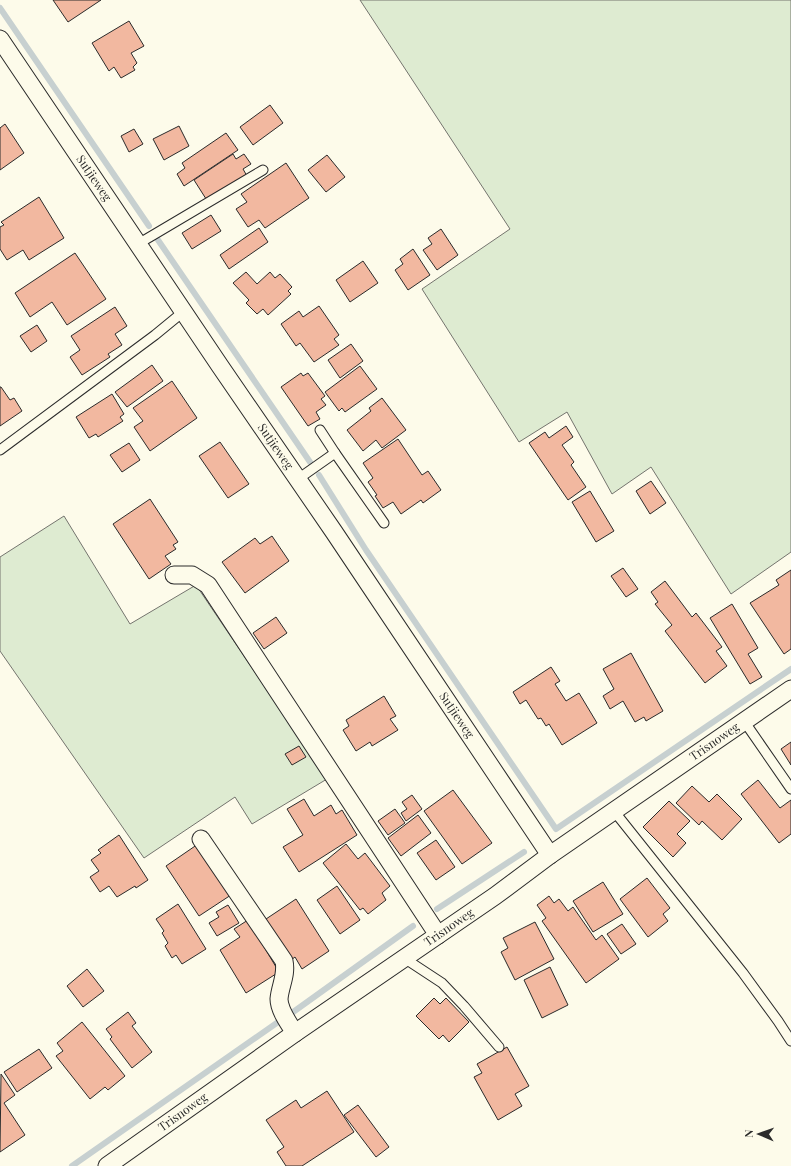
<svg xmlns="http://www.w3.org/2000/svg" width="791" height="1166" viewBox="0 0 791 1166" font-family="'Playfair Display',serif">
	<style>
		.green { fill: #deebd1; stroke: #74746e }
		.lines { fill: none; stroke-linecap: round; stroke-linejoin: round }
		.stream { stroke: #c7d0d0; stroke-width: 6 }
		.building { fill: #f2b8a0; stroke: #2b2b2b }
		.lane-casing { stroke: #2b2b2b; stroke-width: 11 }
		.street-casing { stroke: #2b2b2b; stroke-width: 19 }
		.lane { stroke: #fdfbea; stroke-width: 9 }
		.street { stroke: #fdfbea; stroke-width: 17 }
		.labels { text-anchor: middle; stroke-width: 3; stroke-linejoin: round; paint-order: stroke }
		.street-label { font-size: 12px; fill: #2b2b2b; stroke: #fdfbea }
	</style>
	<rect width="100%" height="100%" fill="#fdfbea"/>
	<g class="green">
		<polygon points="360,0 791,0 791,552 731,594 651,467 612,494 567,412 519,442 422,289 510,229"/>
		<polygon points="64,516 130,624 196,585 327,779 252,824 235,797 144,858 0,651 0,557"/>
	</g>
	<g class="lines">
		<g class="stream">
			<polyline points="0,8 149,226"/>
			<polyline points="158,240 310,462"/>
			<polyline points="319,475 366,550 556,829 791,669"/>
			<polyline points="437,909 524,852"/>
			<polyline points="289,1015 413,926"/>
			<polyline points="72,1166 281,1020"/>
		</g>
	</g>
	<g class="building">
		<polygon points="53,0 101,0 68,22"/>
		<polygon points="129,21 144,46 131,53 137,63 133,67 135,70 121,78 114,67 109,71 92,43"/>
		<polygon points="270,105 283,123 253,145 240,127"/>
		<polygon points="5,124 24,153 0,170 0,128"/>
		<polygon points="179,126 189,146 164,160 153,139"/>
		<polygon points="134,129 143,144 129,152 121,136"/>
		<polygon points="226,133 238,150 184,186 177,174 185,168 182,163"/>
		<polygon points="233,154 236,159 244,154 251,164 243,169 247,176 208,202 194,180"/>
		<polygon points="327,155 345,177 326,192 308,170"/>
		<polygon points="286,163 309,198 265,228 259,220 248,227 236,209 247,202 241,194"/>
		<polygon points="39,197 64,238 29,260 23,250 7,260 0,249 0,227 4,225 1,222"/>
		<polygon points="211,215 221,231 192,249 182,233"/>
		<polygon points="259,228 268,242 229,269 220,255"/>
		<polygon points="441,229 458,255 437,270 423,250 432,244 428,238"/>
		<polygon points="413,249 430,275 408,290 395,270 403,264 400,259"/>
		<polygon points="75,253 106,299 67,325 52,302 30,317 15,293"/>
		<polygon points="363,261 378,283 350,302 336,280"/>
		<polygon points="246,272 257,284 270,272 275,278 280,274 292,287 288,291 291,294 268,315 263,309 257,314 246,303 249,300 233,283"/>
		<polygon points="319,306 339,335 334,339 339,345 314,362 300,343 296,346 281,324 299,311 303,317"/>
		<polygon points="115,307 127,326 115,334 122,345 108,354 110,357 82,375 70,357 80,350 71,336"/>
		<polygon points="37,325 47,341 31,352 20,336"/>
		<polygon points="351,344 363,361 340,378 328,360"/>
		<polygon points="152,365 163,381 127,407 115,392"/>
		<polygon points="360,366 377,389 345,412 342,408 339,411 325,392"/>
		<polygon points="301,373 303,376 308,373 325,396 321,399 326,405 316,412 320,419 308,426 281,387"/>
		<polygon points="172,381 197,418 150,451 134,427 143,421 133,408"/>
		<polygon points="0,387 1,387 10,400 14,398 22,411 0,426"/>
		<polygon points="112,394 124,414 120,417 123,421 98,437 96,434 89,438 76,417"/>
		<polygon points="382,398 406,430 382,448 376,440 363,451 347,430 371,411 369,408"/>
		<polygon points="566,426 573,437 562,445 574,462 571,465 586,487 568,500 529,443 545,432 549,438"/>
		<polygon points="398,439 422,475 428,471 441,490 423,503 421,500 401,514 393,502 383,508 375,496 377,495 368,482 373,478 363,463"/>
		<polygon points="220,442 249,484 228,498 199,456"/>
		<polygon points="129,443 140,460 122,472 110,455"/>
		<polygon points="651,481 666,503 650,514 636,491"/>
		<polygon points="590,491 614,531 596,542 572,502"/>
		<polygon points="150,499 178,542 173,545 176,549 165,556 171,564 149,579 113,524"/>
		<polygon points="272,536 289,561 245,593 222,562 255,538 260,544"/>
		<polygon points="623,568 638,589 626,597 611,576"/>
		<polygon points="791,570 791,649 784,654 750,603 779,585 776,580"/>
		<polygon points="665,581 692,617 696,613 722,647 716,651 727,666 705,683 665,631 672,625 655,604 658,602 651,592"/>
		<polygon points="732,604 758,648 748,654 762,677 750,684 710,618"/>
		<polygon points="276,617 287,633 264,649 253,633"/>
		<polygon points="631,653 663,711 646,721 644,717 635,722 623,701 610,709 603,696 614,689 603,669"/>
		<polygon points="551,667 560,681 555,684 566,701 579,693 597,723 562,745 549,724 546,726 541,718 538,719 526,700 520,704 513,692"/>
		<polygon points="384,696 396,716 390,719 398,730 372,746 370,742 356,751 343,730 349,726 346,720"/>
		<polygon points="791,742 791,765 781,749"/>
		<polygon points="299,746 306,757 292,765 285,754"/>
		<polygon points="758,780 780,808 791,800 791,834 779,843 741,794"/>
		<polygon points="692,786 709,802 717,794 742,819 722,840 702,821 699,825 676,803"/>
		<polygon points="453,790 492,843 462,864 424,811"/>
		<polygon points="412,795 422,809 406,821 401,813 407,809 402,802"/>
		<polygon points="304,799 314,816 331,805 336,814 342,810 357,835 299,872 283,847 303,835 287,809"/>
		<polygon points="669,801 690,821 677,834 686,843 673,857 643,827"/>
		<polygon points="395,809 405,823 388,835 378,821"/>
		<polygon points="418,815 431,833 401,856 388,838"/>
		<polygon points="119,835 148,880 136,888 135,886 117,897 109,886 100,892 90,877 99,871 91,860 101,853 98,850"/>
		<polygon points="436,840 455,867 436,880 417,853"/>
		<polygon points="201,842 234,893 199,916 166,866"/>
		<polygon points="346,844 358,859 365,853 390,886 382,893 386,900 368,914 363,908 360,910 323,863"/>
		<polygon points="647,878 670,908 663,914 668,921 648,937 620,899"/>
		<polygon points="603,882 623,914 593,932 573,901"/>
		<polygon points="337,886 360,920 340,934 317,900"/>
		<polygon points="549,896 554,903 559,899 568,911 573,907 596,940 602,935 619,959 586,983 542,921 546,918 537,905"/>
		<polygon points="296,899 329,951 302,969 295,957 291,960 260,923"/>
		<polygon points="178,904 206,949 182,964 176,955 172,958 165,946 168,943 162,933 164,931 156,919"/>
		<polygon points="228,905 239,923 217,936 209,923 219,917 216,912"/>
		<polygon points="248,920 279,972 246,993 220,950 240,937 234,929"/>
		<polygon points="535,922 554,959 515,980 501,952 508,948 503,938"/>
		<polygon points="622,924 636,944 621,954 607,934"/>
		<polygon points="550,967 568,1005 542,1018 524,980"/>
		<polygon points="87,969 104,991 83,1007 67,986"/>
		<polygon points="434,998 440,1004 446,998 469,1022 449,1042 443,1035 439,1039 416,1016"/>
		<polygon points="128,1012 136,1023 132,1026 152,1052 132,1068 110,1039 112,1037 106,1029"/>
		<polygon points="82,1022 125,1076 108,1090 105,1087 90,1099 56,1056 63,1051 57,1043"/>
		<polygon points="507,1047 529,1086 515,1094 522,1106 498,1120 474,1077 482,1073 477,1064"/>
		<polygon points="39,1049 52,1068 17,1092 4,1072"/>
		<polygon points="1,1074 15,1095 4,1103 25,1135 0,1152"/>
		<polygon points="327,1091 354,1132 302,1166 286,1166 277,1152 284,1147 266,1120 296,1100 301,1108"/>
		<polygon points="358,1105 389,1147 376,1157 344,1115"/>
	</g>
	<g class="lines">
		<g class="lane-casing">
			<g id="lane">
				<polyline points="138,244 263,170"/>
				<polyline points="320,430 335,453"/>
				<polyline points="0,450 155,335 183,312"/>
				<polyline points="298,479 335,453 384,523"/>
				<polyline points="744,721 791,789"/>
				<polyline points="614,811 743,973 778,1021 791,1041"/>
				<polyline points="404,958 442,983 464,1006 499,1047"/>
			</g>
		</g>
		<g class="street-casing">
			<g id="street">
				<path id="s1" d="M0,39L220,366L334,532L550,855"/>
				<polyline points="174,575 192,575 208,585 438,935"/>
				<path d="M201,839L284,961C287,975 280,986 279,999C279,1010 289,1024 295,1033"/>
				<path id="s2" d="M107,1166L295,1033L495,896L550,855L791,689"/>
			</g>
		</g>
		<use href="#lane" class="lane"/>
		<use href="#street" class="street"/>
	</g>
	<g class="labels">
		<g class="street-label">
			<text dy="4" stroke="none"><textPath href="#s1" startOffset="168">Sutjieweg</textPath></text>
			<text dy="4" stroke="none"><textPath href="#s1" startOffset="492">Sutjieweg</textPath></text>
			<text dy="4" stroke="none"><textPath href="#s1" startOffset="816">Sutjieweg</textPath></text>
			<text dy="4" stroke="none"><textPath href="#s2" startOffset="741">Trisnoweg</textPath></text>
			<text dy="4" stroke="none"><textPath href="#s2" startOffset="417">Trisnoweg</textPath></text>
			<text dy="4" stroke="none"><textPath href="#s2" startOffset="93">Trisnoweg</textPath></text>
		</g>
	</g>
	<g transform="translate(759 1134) rotate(272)" stroke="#fdfbea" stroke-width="3" paint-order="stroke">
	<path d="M0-3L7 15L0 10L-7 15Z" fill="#2b2b2b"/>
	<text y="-6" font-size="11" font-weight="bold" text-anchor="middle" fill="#2b2b2b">N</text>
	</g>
</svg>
